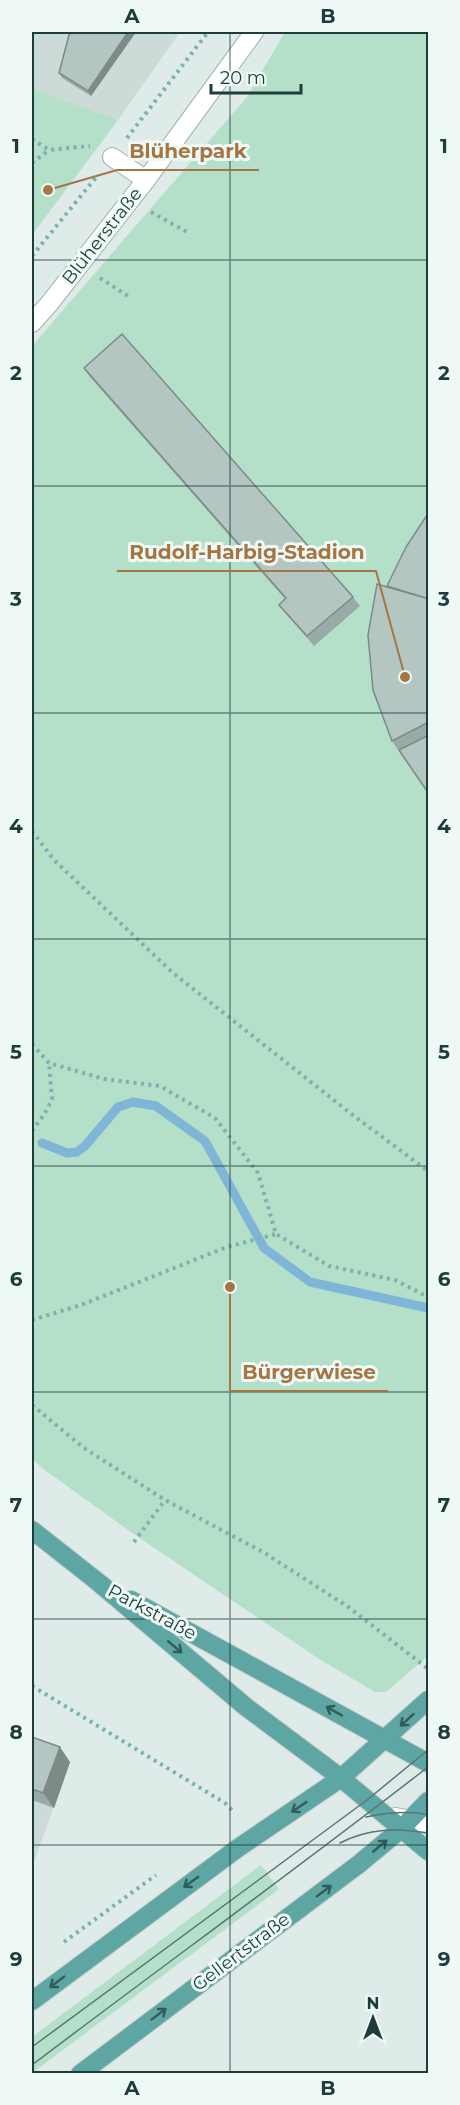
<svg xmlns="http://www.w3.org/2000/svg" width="460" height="2105" viewBox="0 0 460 2105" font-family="Montserrat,sans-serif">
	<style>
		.built { fill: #ccdbd7 }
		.green { fill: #b4dfc9 }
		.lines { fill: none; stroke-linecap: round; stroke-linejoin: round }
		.stream { stroke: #7fb6d7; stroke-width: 9 }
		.minor-casing { stroke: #a0b3b1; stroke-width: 20 }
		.major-casing { stroke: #c0c8c8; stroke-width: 20 }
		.path { stroke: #7bb2ad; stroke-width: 4; stroke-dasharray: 3 4.5; stroke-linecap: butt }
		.minor { stroke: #fff; stroke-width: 18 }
		.major { stroke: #5da6a3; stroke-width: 18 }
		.tram { stroke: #577877; stroke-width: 1.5 }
		.wall { fill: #9aaaa7 }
		.shaded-wall { fill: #7d8b88 }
		.building { fill: #b3c6c2; stroke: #7d8b88; stroke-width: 1.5 }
		.oneway { stroke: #305c5a }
		.grid { fill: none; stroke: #1d3c3b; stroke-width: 1.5; stroke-opacity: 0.55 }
		.labels { text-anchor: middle; stroke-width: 6; stroke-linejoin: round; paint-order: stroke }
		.street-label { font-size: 18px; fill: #1d3c3b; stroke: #eef8f5 }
		.leader { fill: none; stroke: #a57643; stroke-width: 2 }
		.callout-dot { fill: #a57643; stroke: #eef8f5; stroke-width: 2 }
		.callout-label { font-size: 20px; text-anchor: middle; font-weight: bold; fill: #a57643; stroke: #eef8f5; stroke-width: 6; stroke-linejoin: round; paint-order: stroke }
		.neatline { fill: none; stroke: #1d3c3b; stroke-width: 2 }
		.grid-label { font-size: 20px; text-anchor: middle; font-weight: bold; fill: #1d3c3b }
	</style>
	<rect width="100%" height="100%" fill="#deebe8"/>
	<g class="built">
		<polygon points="32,32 180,32 118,120 32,88"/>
		<polygon points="32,1748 70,1762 32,1867"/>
	</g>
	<g class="green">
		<polygon points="285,32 428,32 428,1656 386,1692 375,1692 319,1659 138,1537 46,1471 32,1459 32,346 247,97"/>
		<polygon points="32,88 118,120 32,235"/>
		<polygon points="261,1865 279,1889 32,2073 32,2037"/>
	</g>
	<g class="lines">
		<polyline class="stream" points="42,1143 67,1153 77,1152 85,1146 118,1107 133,1102 156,1106 205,1141 264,1248 310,1282 428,1308"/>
		<g class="minor-casing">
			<g id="minor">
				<polyline points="112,157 146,180"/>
				<polyline points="32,323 49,304 146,180 254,32"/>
				<polyline points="396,1817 428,1824"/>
			</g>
		</g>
		<g class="major-casing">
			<g id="major">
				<polyline points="32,1530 98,1582 246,1707 341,1778 428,1851"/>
				<polyline points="131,1600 428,1763"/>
				<polyline points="32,2001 238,1848 341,1778 428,1700"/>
				<polyline points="80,2074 359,1864 401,1829 428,1801"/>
			</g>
		</g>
		<g class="path">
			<polyline points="127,138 208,32"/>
			<polyline points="32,139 49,150 90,146"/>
			<polyline points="32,163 49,150"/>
			<polyline points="151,212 187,232"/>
			<polyline points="32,256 98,175"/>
			<polyline points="100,278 131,298"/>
			<polyline points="32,831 54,860 173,973 354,1116 428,1171"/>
			<polyline points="32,1044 49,1063 104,1079 160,1086 215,1118 258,1173 276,1234 329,1266 395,1280 428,1297"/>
			<polyline points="32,1131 45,1113 52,1099 49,1063"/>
			<polyline points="32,1320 81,1305 227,1247 276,1234"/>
			<polyline points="32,1405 84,1448 165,1500 263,1552 347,1606 427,1668"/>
			<polyline points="134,1542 165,1500"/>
			<polyline points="32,1686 225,1803 234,1812"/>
			<polyline points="64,1942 156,1875"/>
		</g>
		<use href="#minor" class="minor"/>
		<use href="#major" class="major"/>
		<g class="tram">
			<path d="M366,1817C386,1813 408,1810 428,1815"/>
			<path d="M340,1843C369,1828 397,1828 428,1833"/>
			<polyline points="32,2047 367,1800 428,1750"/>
			<path d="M32,2065C164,1965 298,1868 428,1767"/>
		</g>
	</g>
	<g class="wall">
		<polygon points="72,32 136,32 91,96 62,78 59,73"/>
		<polygon points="84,368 353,597 360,606 314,646 286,614 279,605 285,599 90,377"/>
		<polygon points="429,512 429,795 392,741 387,586"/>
		<polygon points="32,1737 70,1762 54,1808 32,1800"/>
	</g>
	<g class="shaded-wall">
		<polygon points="128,32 136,32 91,96 88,91"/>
		<polygon points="60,1747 70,1762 54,1808 43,1793"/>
	</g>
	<g class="building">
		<polygon points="72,32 128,32 88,91 59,73 69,35"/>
		<polygon points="122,334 353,597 307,636 279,605 286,598 84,368"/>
		<polygon points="429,512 429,599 387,586 406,547"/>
		<polygon points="377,584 429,599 429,722 392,741 373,690 368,635"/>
		<polygon points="429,735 429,794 399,750"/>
		<polygon points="32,1737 60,1747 43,1793 32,1789"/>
	</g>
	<defs><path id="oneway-shaft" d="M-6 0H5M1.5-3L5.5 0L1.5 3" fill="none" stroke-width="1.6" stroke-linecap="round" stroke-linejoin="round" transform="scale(1.5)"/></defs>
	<g class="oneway">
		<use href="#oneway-shaft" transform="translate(175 1647) rotate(40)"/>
		<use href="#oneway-shaft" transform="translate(334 1711) rotate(-151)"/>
		<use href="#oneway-shaft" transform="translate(407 1720) rotate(138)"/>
		<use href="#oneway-shaft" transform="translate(299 1807) rotate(146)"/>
		<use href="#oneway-shaft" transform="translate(380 1846) rotate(-40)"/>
		<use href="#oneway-shaft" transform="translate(191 1882) rotate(144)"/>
		<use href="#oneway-shaft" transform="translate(324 1891) rotate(-37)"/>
		<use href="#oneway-shaft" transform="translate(57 1982) rotate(143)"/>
		<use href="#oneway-shaft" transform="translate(159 2014) rotate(-37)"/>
	</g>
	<path class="grid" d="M230,32V2074M32,260H428M32,486H428M32,713H428M32,939H428M32,1166H428M32,1392H428M32,1619H428M32,1845H428"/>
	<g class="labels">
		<g class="street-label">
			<text transform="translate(102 236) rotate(-52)" y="6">Blüherstraße</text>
			<text transform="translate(152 1612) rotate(28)" y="6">Parkstraße</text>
			<text transform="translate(241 1952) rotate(-37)" y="6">Gellertstraße</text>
		</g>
	</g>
	<path class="leader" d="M48 190L117 170H259M405 677L376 571H117M230 1287L230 1391H388"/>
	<g class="callout-dot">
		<circle cx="48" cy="190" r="6"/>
		<circle cx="405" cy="677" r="6"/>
		<circle cx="230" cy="1287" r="6"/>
	</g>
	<g class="callout-label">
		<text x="188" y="158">Blüherpark</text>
		<text x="247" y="559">Rudolf-Harbig-Stadion</text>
		<text x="309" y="1379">Bürgerwiese</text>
	</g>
	<rect width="460" height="2105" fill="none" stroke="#eef8f5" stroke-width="66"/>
	<g transform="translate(373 2018)" stroke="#eef8f5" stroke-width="4.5" paint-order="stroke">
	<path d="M0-4.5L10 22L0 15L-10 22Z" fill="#1d3c3b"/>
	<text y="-9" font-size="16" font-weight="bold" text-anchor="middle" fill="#1d3c3b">N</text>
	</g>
	<path d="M211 84v9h90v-9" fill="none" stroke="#1d3c3b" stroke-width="3"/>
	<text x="220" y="84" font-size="18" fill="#1d3c3b" stroke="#eef8f5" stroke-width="4.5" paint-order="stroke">20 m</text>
	<rect x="33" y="33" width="394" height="2039" class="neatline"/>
	<g class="grid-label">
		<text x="132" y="23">A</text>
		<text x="328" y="23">B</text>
		<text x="16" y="153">1</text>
		<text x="444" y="153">1</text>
		<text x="16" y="380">2</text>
		<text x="444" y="380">2</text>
		<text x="16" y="606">3</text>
		<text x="444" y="606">3</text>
		<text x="16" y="833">4</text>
		<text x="444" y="833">4</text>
		<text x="16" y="1059">5</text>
		<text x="444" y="1059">5</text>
		<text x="16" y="1286">6</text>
		<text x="444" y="1286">6</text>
		<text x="16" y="1512">7</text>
		<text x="444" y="1512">7</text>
		<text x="16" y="1739">8</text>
		<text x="444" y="1739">8</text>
		<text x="16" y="1966">9</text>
		<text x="444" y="1966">9</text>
		<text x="132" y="2095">A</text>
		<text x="328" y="2095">B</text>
	</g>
</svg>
